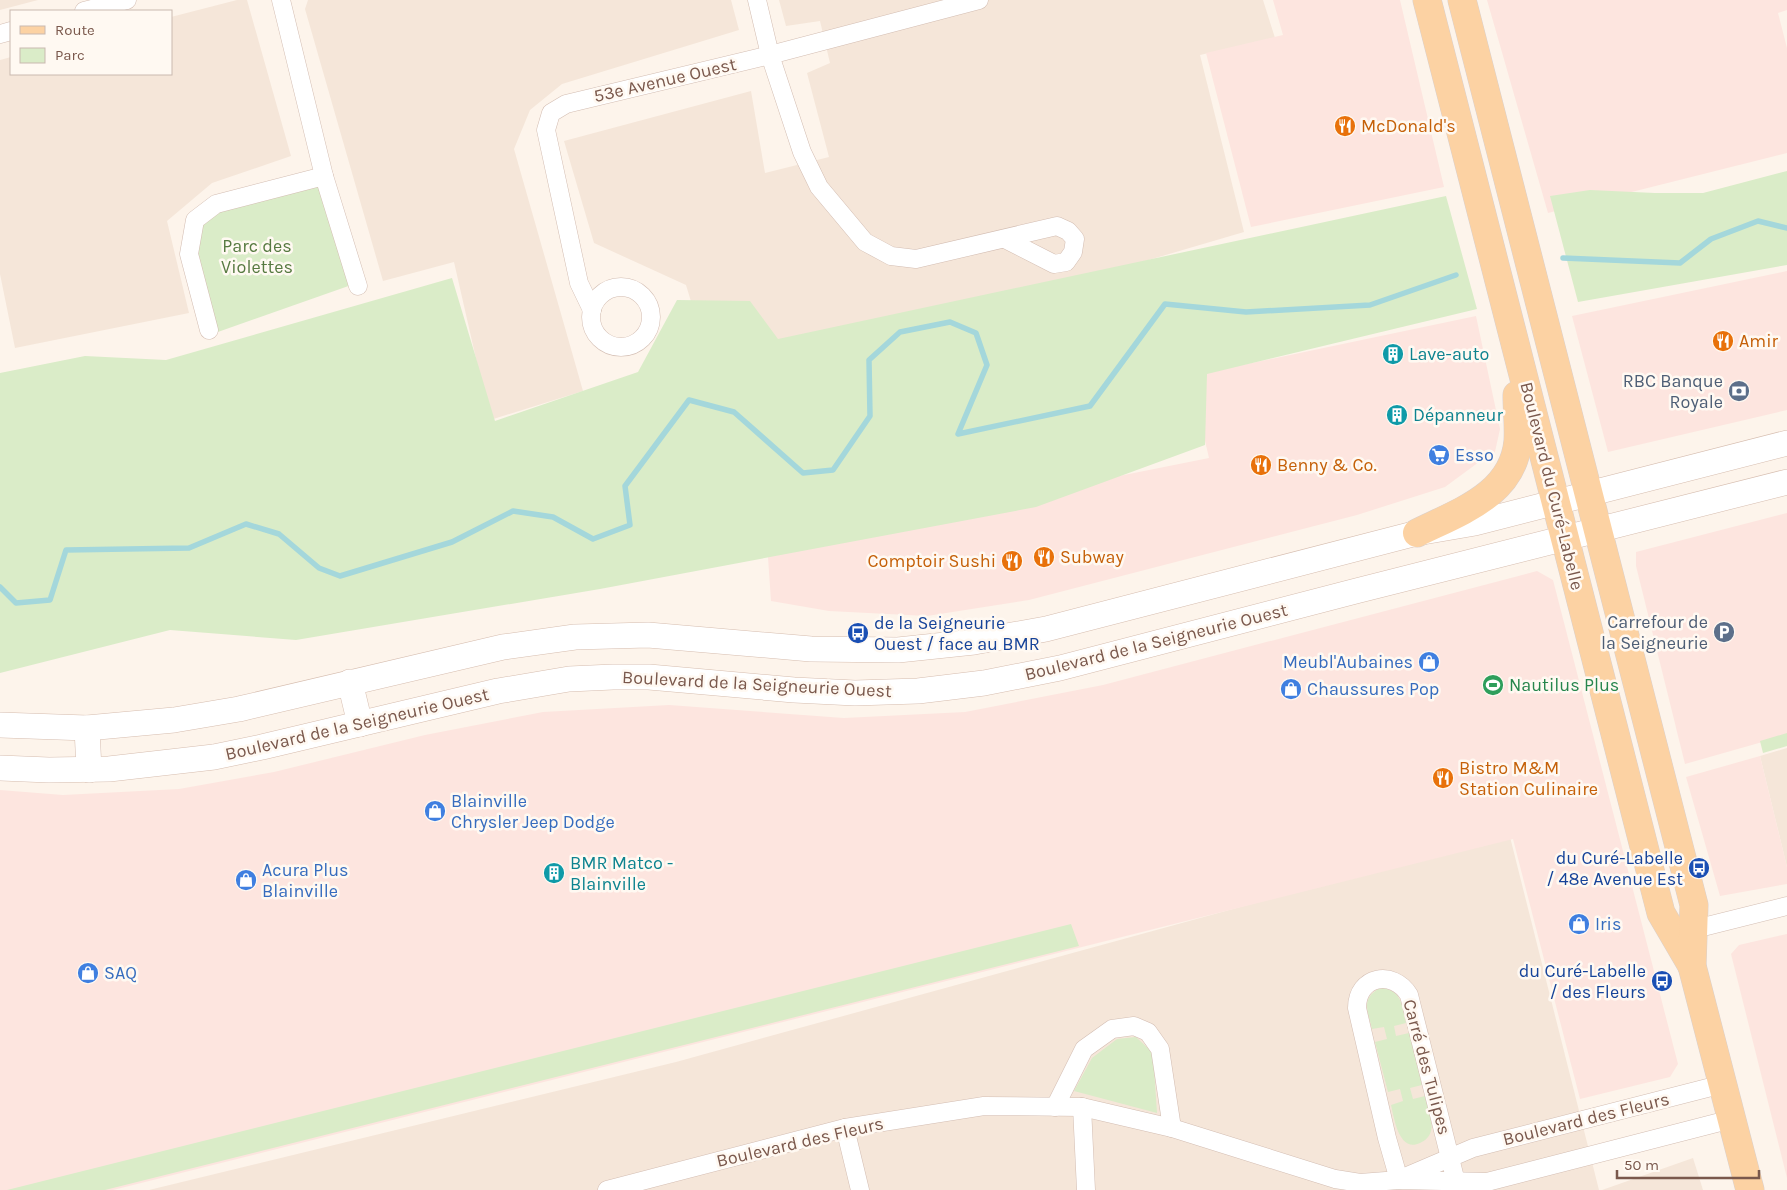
<svg xmlns="http://www.w3.org/2000/svg" width="1787" height="1190" viewBox="0 0 1787 1190" font-family="Karla,sans-serif">
	<style>
		.residential { fill: #f5e6d9 }
		.commercial { fill: #fde5df }
		.green { fill: #daecc8 }
		.lines { fill: none; stroke-linecap: round; stroke-linejoin: round }
		.stream { stroke: #a4d7db; stroke-width: 5.5 }
		.minor-casing { stroke: #d3bdb2; stroke-width: 19 }
		.secondary-casing { stroke: #d6bdaf; stroke-width: 26 }
		.primary-casing { stroke: #dad0cd; stroke-width: 29 }
		.minor { stroke: #fff; stroke-width: 18 }
		.secondary { stroke: #fff; stroke-width: 25 }
		.primary { stroke: #fcd2a3; stroke-width: 28 }
		.labels { text-anchor: middle; stroke-width: 5; stroke-linejoin: round; paint-order: stroke }
		.street-label { font-size: 18px; fill: #7a584c; stroke: #fff9f2 }
		.food-label { font-size: 18px; fill: #c56008; stroke: #fff9f2; text-anchor: start }
		.park-label { font-size: 18px; fill: #577a41; stroke: #fff9f2 }
		.culture-label { font-size: 18px; fill: #0d838f; stroke: #fff9f2; text-anchor: start }
		.service-label { font-size: 18px; fill: #4e5e75; stroke: #fff9f2; text-anchor: end }
		.shop-label { font-size: 18px; fill: #366cbe; stroke: #fff9f2; text-anchor: start }
		.transit-label { font-size: 18px; fill: #164399; stroke: #fff9f2; text-anchor: end }
		.leisure-label { font-size: 18px; fill: #27864d; stroke: #fff9f2; text-anchor: start }
	</style>
	<rect width="100%" height="100%" fill="#fdf4eb"/>
	<g class="residential">
		<polygon points="0,0 38,0 0,10"/>
		<polygon points="237,0 247,0 291,156 212,183 167,221 189,313 15,348 0,274 0,60 11,57 11,74 171,74 171,17"/>
		<polygon points="308,0 731,0 739,30 562,84 530,110 514,149 583,391 490,420 454,262 383,281 305,9"/>
		<polygon points="779,0 1263,0 1275,38 1200,55 1244,232 781,368 700,331 686,285 594,243 564,141 751,91 765,173 829,157 807,73 830,63 820,21 786,26"/>
		<polygon points="1787,748 1787,867 1760,756"/>
		<polygon points="1509,833 1599,1190 149,1190 676,1062"/>
		<polygon points="1693,1158 1703,1190 1602,1190"/>
	</g>
	<g class="commercial">
		<polygon points="1273,0 1400,0 1444,187 1251,227 1206,53 1283,35"/>
		<polygon points="1487,0 1787,0 1787,10 1778,13 1787,48 1787,153 1548,213"/>
		<polygon points="1787,271 1787,410 1608,452 1572,316"/>
		<polygon points="1476,316 1500,429 1494,456 1483,459 1445,487 1357,515 1029,600 927,616 829,611 771,601 767,543 1054,489 1209,458 1190,376"/>
		<polygon points="1787,513 1787,735 1685,764 1636,566 1636,552"/>
		<polygon points="1537,571 1553,580 1678,1064 1670,1077 1580,1099 1513,839 113,1190 0,1190 0,790 63,795 179,789 274,772 425,735 543,712 669,705 844,718 965,712 1103,685"/>
		<polygon points="1760,756 1787,867 1787,884 1720,896 1686,777"/>
		<polygon points="1787,934 1787,1178 1731,954 1739,945"/>
	</g>
	<g class="green">
		<polygon points="1787,171 1787,265 1578,302 1550,196 1590,190 1655,193 1703,193"/>
		<polygon points="324,177 357,283 215,333 191,263 195,226 216,207"/>
		<polygon points="1446,196 1477,309 1207,374 1205,445 1036,507 600,589 296,640 170,630 0,673 0,373 85,356 166,360 452,278 495,421 638,372 677,300 750,301 778,339"/>
		<polygon points="1787,733 1787,746 1763,753 1760,741"/>
		<polygon points="1071,924 1079,946 105,1190 7,1190"/>
		<path d="M1380,988C1402,989 1402,1006 1406,1023L1394,1026L1396,1036L1409,1033L1422,1085L1410,1088L1413,1099L1425,1096C1427,1107 1434,1121 1431,1131C1430,1136 1425,1141 1420,1143C1399,1153 1394,1118 1391,1105L1403,1101L1400,1089L1388,1092L1375,1042L1387,1039L1384,1027L1372,1029C1368,1011 1360,999 1380,988Z"/>
		<polygon points="1136,1037 1153,1053 1157,1113 1074,1091 1092,1058 1117,1039"/>
	</g>
	<g class="lines">
		<g class="stream">
			<polyline points="1563,258 1680,263 1711,239 1758,221 1787,228"/>
			<polyline points="0,587 16,603 50,600 66,550 189,548 246,524 279,534 319,568 340,576 452,542 513,511 553,517 593,539 630,525 625,486 689,400 734,412 803,473 833,470 870,416 869,360 900,332 950,322 976,333 987,365 958,434 1090,406 1165,304 1246,312 1370,305 1456,275"/>
		</g>
		<g class="minor-casing">
			<g id="minor">
				<polyline points="281,0 324,176 358,286"/>
				<polyline points="757,0 770,55 802,152 819,187 865,242 891,256 916,259 1057,226 1068,231 1075,239 1073,252 1066,262 1054,264 1005,239"/>
				<polyline points="84,11 127,0"/>
				<polyline points="0,34 11,31"/>
				<circle cx="621" cy="317" r="30"/>
				<polyline points="592,310 579,283 546,130 551,113 566,104 770,55 979,0"/>
				<polyline points="209,330 189,254 195,220 216,204 324,176"/>
				<polyline points="1683,932 1787,906"/>
				<polyline points="1055,1107 1084,1049 1112,1029 1134,1026 1148,1032 1160,1049 1172,1128"/>
				<polyline points="1082,1107 1086,1190"/>
				<polyline points="845,1128 860,1190"/>
				<polyline points="1405,1177 1473,1148 1723,1084"/>
				<path d="M1399,1180L1387,1138L1357,1008C1357,976 1393,969 1409,995L1456,1182"/>
				<polyline points="607,1190 845,1128 984,1106 1082,1107 1172,1128 1335,1179 1360,1183 1399,1180 1487,1182 1732,1119"/>
			</g>
		</g>
		<g class="secondary-casing">
			<g id="secondary">
				<polyline points="350,682 360,724"/>
				<polyline points="0,725 87,728 174,720 239,709 503,647 575,637 648,635 811,649 898,650 974,642 1046,629 1417,533 1475,523 1787,443"/>
				<polyline points="87,728 89,770"/>
				<polyline points="0,768 49,770 109,769 214,757 262,747 498,691 569,679 613,677 649,677 794,690 855,693 918,691 984,683 1060,668 1356,591 1787,482"/>
			</g>
		</g>
		<g class="primary-casing">
			<g id="primary">
				<polyline points="1427,0 1661,913 1692,966"/>
				<polyline points="1462,0 1694,905 1692,966 1750,1190"/>
				<path d="M1417,533C1459,512 1513,495 1518,441C1519,426 1517,410 1517,395"/>
			</g>
		</g>
		<use href="#minor" class="minor"/>
		<use href="#secondary" class="secondary"/>
		<use href="#primary" class="primary"/>
	</g>
	<defs>
		<g id="restaurant-disc" transform="scale(1.125)"><circle r="9.5" fill="#e8710a" stroke="#fff9f2"/><path d="M-5-6h1v4h1v-4h1v4h1v-4h1v5L-1.5 .5V6h-2V.5L-5-1ZM5-6V6H3V1.5H1.5Q1.5-4 5-6Z" fill="#fff"/></g>
		<g id="building-disc" transform="scale(1.125)"><circle r="9.5" fill="#0f9aa8" stroke="#fff9f2"/><path d="M-4-6H4V6H1V3H-1V6H-4ZM-2.5-4.3h1.7v1.8h-1.7ZM.8-4.3h1.7v1.8H.8ZM-2.5-1h1.7V.8h-1.7ZM.8-1h1.7V.8H.8Z" fill="#fff"/></g>
		<g id="bank-disc" transform="scale(1.125)"><circle r="9.5" fill="#5c6f8a" stroke="#fff9f2"/><path d="M-6-4H6V4H-6ZM0-2.3a2.3 2.3 0 1 0 0 4.6a2.3 2.3 0 1 0 0-4.6Z" fill="#fff"/></g>
		<g id="supermarket-disc" transform="scale(1.125)"><circle r="9.5" fill="#3f7fe0" stroke="#fff9f2"/><path d="M-6-5.5h2.5l.6 2H6L4.5 2H-2.5L-4.4-4H-6ZM-1.5 3.2a1.3 1.3 0 1 0 .1 0ZM3 3.2a1.3 1.3 0 1 0 .1 0Z" fill="#fff"/></g>
		<g id="parking-disc" transform="scale(1.125)"><circle r="9.5" fill="#5c6f8a" stroke="#fff9f2"/><path d="M-3.5-5.5H1a3.5 3.5 0 0 1 0 7H-1V5.5H-3.5ZM-1-3.4V-.6H.8a1.4 1.4 0 0 0 0-2.8Z" fill="#fff"/></g>
		<g id="bus-disc" transform="scale(1.125)"><circle r="9.5" fill="#1a4fb4" stroke="#fff9f2"/><path d="M-5-6H5V4H4V6H2V4H-2V6H-4V4H-5ZM-3.5-4V0h7V-4ZM-3.5 1.2v1.5H-2V1.2ZM2 1.2v1.5H3.5V1.2Z" fill="#fff"/></g>
		<g id="shop-disc" transform="scale(1.125)"><circle r="9.5" fill="#3f7fe0" stroke="#fff9f2"/><path d="M-5-2.5h2.3a2.7 3.5 0 0 1 5.4 0H5L5.5 6h-11ZM-1.5-2.5h3a1.5 2.3 0 0 0-3 0Z" fill="#fff"/></g>
		<g id="stadium-disc" transform="scale(1.125)"><circle r="9.5" fill="#2e9e5b" stroke="#fff9f2"/><path d="M0-5a6.5 5 0 1 0 0 10a6.5 5 0 1 0 0-10ZM-3.5-1.8h7v3.6h-7Z" fill="#fff"/></g>
	</defs>
	<g fill-rule="evenodd">
		<use href="#restaurant-disc" x="1345" y="126"/>
		<use href="#restaurant-disc" x="1723" y="341"/>
		<use href="#building-disc" x="1393" y="354"/>
		<use href="#bank-disc" x="1739" y="391"/>
		<use href="#building-disc" x="1397" y="415"/>
		<use href="#supermarket-disc" x="1439" y="455"/>
		<use href="#restaurant-disc" x="1261" y="465"/>
		<use href="#restaurant-disc" x="1044" y="557"/>
		<use href="#restaurant-disc" x="1012" y="561"/>
		<use href="#parking-disc" x="1724" y="632"/>
		<use href="#bus-disc" x="858" y="633"/>
		<use href="#shop-disc" x="1429" y="662"/>
		<use href="#stadium-disc" x="1493" y="685"/>
		<use href="#shop-disc" x="1291" y="689"/>
		<use href="#restaurant-disc" x="1443" y="778"/>
		<use href="#shop-disc" x="435" y="811"/>
		<use href="#bus-disc" x="1699" y="868"/>
		<use href="#building-disc" x="554" y="873"/>
		<use href="#shop-disc" x="246" y="880"/>
		<use href="#shop-disc" x="1579" y="924"/>
		<use href="#shop-disc" x="88" y="973"/>
		<use href="#bus-disc" x="1662" y="981"/>
	</g>
	<g class="labels">
		<g class="street-label">
			<text transform="translate(665 80) rotate(-13)" y="6">53e Avenue Ouest</text>
			<text transform="translate(1552 486) rotate(76)" y="6">Boulevard du Curé-Labelle</text>
			<text transform="translate(1156 642) rotate(-14)" y="6">Boulevard de la Seigneurie Ouest</text>
			<text transform="translate(757 684) rotate(3)" y="6">Boulevard de la Seigneurie Ouest</text>
			<text transform="translate(357 724) rotate(-13)" y="6">Boulevard de la Seigneurie Ouest</text>
			<text transform="translate(1427 1067) rotate(75)" y="6">Carré des Tulipes</text>
			<text transform="translate(1586 1119) rotate(-14)" y="6">Boulevard des Fleurs</text>
			<text transform="translate(800 1142) rotate(-13)" y="6">Boulevard des Fleurs</text>
		</g>
		<g class="food-label">
			<text x="1361" y="132">McDonald's</text>
			<text x="1739" y="347">Amir</text>
			<text x="1277" y="471">Benny &amp; Co.</text>
			<text x="1060" y="563">Subway</text>
			<text x="996" y="567" text-anchor="end">Comptoir Sushi</text>
			<text x="1459" y="774">Bistro M&amp;M<tspan x="1459" dy="21">Station Culinaire</tspan></text>
		</g>
		<g class="park-label">
			<text x="257" y="252">Parc des<tspan x="257" dy="21">Violettes</tspan></text>
		</g>
		<g class="culture-label">
			<text x="1409" y="360">Lave-auto</text>
			<text x="1413" y="421">Dépanneur</text>
			<text x="570" y="869">BMR Matco -<tspan x="570" dy="21">Blainville</tspan></text>
		</g>
		<g class="service-label">
			<text x="1723" y="387">RBC Banque<tspan x="1723" dy="21">Royale</tspan></text>
			<text x="1708" y="628">Carrefour de<tspan x="1708" dy="21">la Seigneurie</tspan></text>
		</g>
		<g class="shop-label">
			<text x="1455" y="461">Esso</text>
			<text x="1413" y="668" text-anchor="end">Meubl'Aubaines</text>
			<text x="1307" y="695">Chaussures Pop</text>
			<text x="451" y="807">Blainville<tspan x="451" dy="21">Chrysler Jeep Dodge</tspan></text>
			<text x="262" y="876">Acura Plus<tspan x="262" dy="21">Blainville</tspan></text>
			<text x="1595" y="930">Iris</text>
			<text x="104" y="979">SAQ</text>
		</g>
		<g class="transit-label">
			<text x="874" y="629" text-anchor="start">de la Seigneurie<tspan x="874" dy="21">Ouest / face au BMR</tspan></text>
			<text x="1683" y="864">du Curé-Labelle<tspan x="1683" dy="21">/ 48e Avenue Est</tspan></text>
			<text x="1646" y="977">du Curé-Labelle<tspan x="1646" dy="21">/ des Fleurs</tspan></text>
		</g>
		<g class="leisure-label">
			<text x="1509" y="691">Nautilus Plus</text>
		</g>
	</g>
	<rect x="10" y="10" width="162" height="65" fill="#fff9f2" stroke="#cab9b0"/>
	<rect x="20" y="26" width="25" height="8" fill="#fcd2a3" stroke="#cab9b0"/>
	<text x="55" y="35" font-size="15" fill="#7a584c">Route</text>
	<rect x="20" y="48" width="25" height="15" fill="#daecc8" stroke="#cab9b0"/>
	<text x="55" y="60" font-size="15" fill="#7a584c">Parc</text>
	<path d="M1617 1170v8h142v-8" fill="none" stroke="#7a584c" stroke-width="2.5"/>
	<text x="1624" y="1170" font-size="15" fill="#7a584c" stroke="#fff9f2" stroke-width="4" paint-order="stroke">50 m</text>
</svg>
